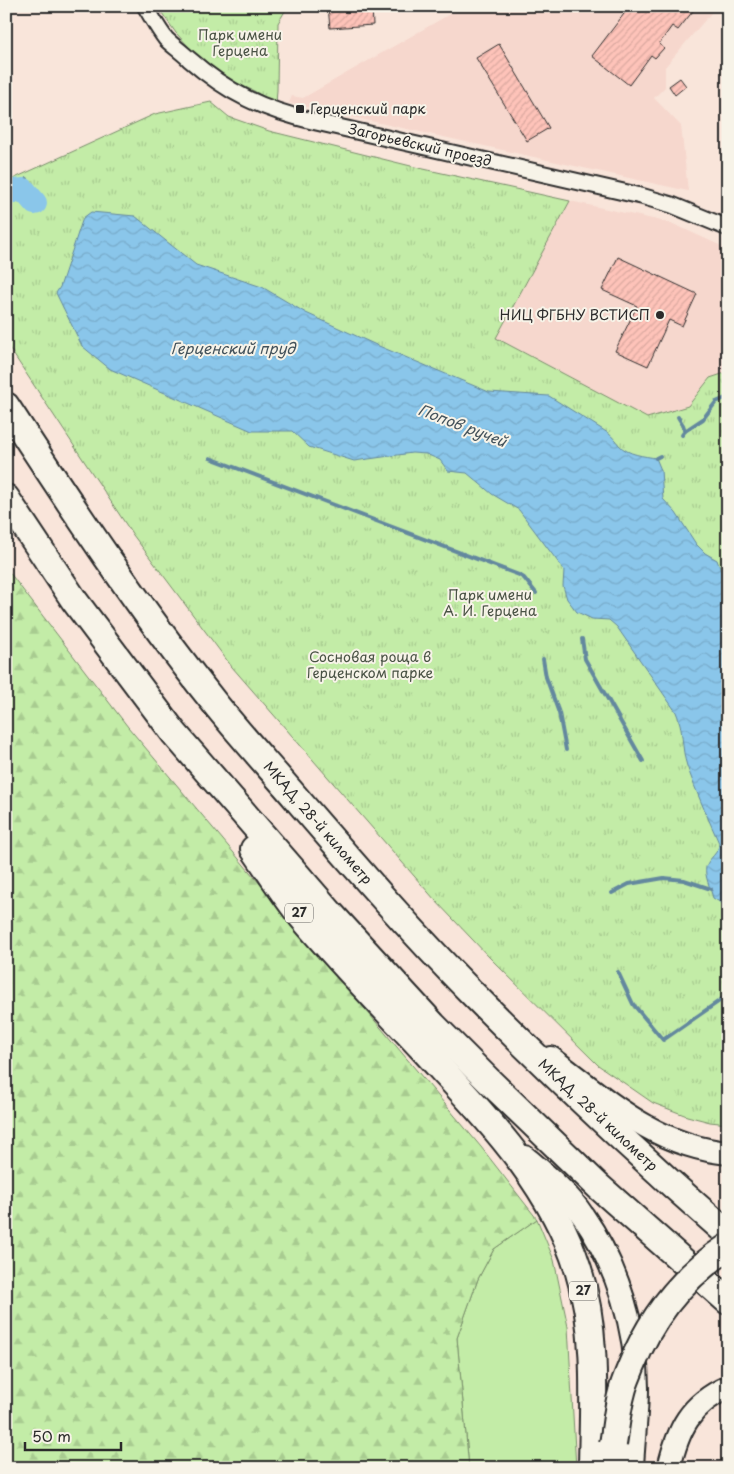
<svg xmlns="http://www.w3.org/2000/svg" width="734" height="1474" viewBox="0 0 734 1474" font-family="'Playpen Sans',sans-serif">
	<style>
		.built { fill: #f6d7cd }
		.grass { fill: #c3eca7; stroke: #778c69 }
		.forest { fill: url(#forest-firs); stroke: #778c69 }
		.park { fill: url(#park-tufts); stroke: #778c69 }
		.water { fill: url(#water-waves); stroke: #64889e }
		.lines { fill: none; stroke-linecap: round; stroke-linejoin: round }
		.stream { stroke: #64889e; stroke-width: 4 }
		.river { stroke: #8ac6ea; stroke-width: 24 }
		.building { fill: url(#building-hatch); stroke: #2b2b2b }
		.street-casing { stroke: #2b2b2b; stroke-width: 19 }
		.primary-casing { stroke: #2b2b2b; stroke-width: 26 }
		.highway-casing { stroke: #2b2b2b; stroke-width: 30 }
		.street { stroke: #f7f3e8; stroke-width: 15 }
		.primary { stroke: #f7f3e8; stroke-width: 22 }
		.highway { stroke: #f7f3e8; stroke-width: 26 }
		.highway-bridge-casing { stroke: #2b2b2b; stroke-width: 30; stroke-linecap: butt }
		.highway-bridge { stroke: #f7f3e8; stroke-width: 26 }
		.poi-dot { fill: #2b2b2b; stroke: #f7f3e8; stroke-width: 2 }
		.labels { text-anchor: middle; stroke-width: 4; stroke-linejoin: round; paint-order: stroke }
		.shield { fill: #f7f3e8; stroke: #686764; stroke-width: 1 }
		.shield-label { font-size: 12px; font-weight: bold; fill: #2b2b2b }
		.park-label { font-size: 14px; fill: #495244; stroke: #f7f3e8 }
		.poi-label { font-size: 14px; fill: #2b2b2b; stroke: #f7f3e8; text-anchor: start }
		.street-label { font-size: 14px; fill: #2b2b2b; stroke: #f7f3e8 }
		.water-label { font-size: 15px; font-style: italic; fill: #43525b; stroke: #f7f3e8 }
	</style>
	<defs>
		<pattern id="forest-firs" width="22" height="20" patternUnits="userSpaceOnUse" patternTransform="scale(1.25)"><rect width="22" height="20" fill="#c3eca7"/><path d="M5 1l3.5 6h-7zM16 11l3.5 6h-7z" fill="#a8cb90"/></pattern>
		<pattern id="park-tufts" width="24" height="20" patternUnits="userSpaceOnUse" patternTransform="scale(1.25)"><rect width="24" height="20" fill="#c3eca7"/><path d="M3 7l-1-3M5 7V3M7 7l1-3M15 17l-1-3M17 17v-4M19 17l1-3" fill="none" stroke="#a8cb90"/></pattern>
		<pattern id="water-waves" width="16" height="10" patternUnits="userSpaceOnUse" patternTransform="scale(1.25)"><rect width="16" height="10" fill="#8ac6ea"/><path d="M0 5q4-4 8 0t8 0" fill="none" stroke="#77aac9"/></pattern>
		<pattern id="building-hatch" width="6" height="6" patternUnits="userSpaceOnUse" patternTransform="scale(1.25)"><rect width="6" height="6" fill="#fec3b9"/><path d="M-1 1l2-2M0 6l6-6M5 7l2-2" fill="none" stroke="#daa89f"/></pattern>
	</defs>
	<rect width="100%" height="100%" fill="#f9e5da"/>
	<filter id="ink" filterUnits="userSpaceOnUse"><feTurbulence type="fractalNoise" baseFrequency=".02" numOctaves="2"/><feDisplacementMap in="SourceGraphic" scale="10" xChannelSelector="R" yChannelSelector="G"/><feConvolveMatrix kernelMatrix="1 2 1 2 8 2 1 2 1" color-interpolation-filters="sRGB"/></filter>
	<g filter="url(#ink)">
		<g class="built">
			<polygon points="464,6 717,6 665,67 665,87 654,98 681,126 688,191 289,103 292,96 303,98"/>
			<polygon points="570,201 671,223 728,249 728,372 710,378 688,406 647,418 495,338"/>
		</g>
		<polygon class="grass" points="537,1219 554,1260 568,1327 576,1468 469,1468 457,1338 478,1279 494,1249"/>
		<polygon class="forest" points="6,568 128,727 481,1147 537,1219 494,1249 478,1279 457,1338 469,1468 6,1468"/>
		<g class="park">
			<polygon points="157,6 288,6 278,23 277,90 276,104 254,91 219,75 201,60 176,33"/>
			<polygon points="211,102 229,117 269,131 419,168 570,201 496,338 647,418 688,406 710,378 728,372 728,1124 710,1122 687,1116 653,1103 598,1065 489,957 435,900 232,667 133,535 6,343 6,182 155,114"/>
		</g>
		<path class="water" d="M91,212L135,216L196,265L262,287L306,313L374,344L489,392L549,396L608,433C613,437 615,440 619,445C628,455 644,456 656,458L661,470L663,499L676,513L696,544L705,553L717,560L728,589V907L713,898C711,889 704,876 706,867C709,857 719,854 719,843C708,818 696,792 687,766C681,748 684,729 676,712L617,627L609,620L592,619L577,612L567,599L563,586L564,570L519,510L492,494L467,473L448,471L440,460L426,454L412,453L354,461L309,447L292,431H252L110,369L82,346L56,293L60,287L83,218Z"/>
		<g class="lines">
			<g class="stream">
				<polyline points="24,190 27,179"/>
				<polyline points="678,417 683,425 685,431 682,435"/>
				<polyline points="685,431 703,419 716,402 728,397"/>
				<polyline points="210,458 519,575 524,578 536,593"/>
				<polyline points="656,458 660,456"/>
				<polyline points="582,639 585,659 643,761"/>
				<polyline points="543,659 546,677 559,713 566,750"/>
				<polyline points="612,893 629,884 664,878 684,880 711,889"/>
				<polyline points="618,972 633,1004 663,1040 728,995"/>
			</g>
			<polyline class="river" points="6,192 24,190 35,203"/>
		</g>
		<g class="building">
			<polygon points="328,6 372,6 373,25 330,28"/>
			<polygon points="630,6 697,6 678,30 672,26 659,44 664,48 655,58 651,55 629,85 592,56"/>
			<polygon points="499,44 549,128 527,141 476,58"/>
			<polygon points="680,78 686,86 675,95 669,86"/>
			<polygon points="618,257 697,294 682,326 669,320 648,366 615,351 637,306 602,290"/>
		</g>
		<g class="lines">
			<g class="street-casing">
				<path id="street" d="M145,6C152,17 158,29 166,39C173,46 182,52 189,59C228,93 262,109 312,121L641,196L672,205L728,228"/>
			</g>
			<g class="primary-casing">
				<g id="primary">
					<path d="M551,1058C607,1100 655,1146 728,1153"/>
					<path d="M525,1157C546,1175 568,1193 583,1216C617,1265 637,1329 637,1388C637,1415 633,1441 632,1468"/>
					<path d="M669,1468C678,1429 690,1404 728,1387"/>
				</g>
			</g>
			<g class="highway-casing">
				<g id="highway">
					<path d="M6,406C72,507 138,607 213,701C239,734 268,765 296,798C352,863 409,929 470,991C553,1075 639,1156 728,1234"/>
					<polyline points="6,498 74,600 174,733 331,914 433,1025 488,1080 598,1186 728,1301"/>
					<path d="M254,849C270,872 285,896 302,917C340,962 382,1005 422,1048C483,1115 550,1180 578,1269C598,1333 593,1401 592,1468"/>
					<polyline points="612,1468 613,1444"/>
				</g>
			</g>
			<use href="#street" class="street"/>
			<use href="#primary" class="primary"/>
			<use href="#highway" class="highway"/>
			<g class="highway-bridge-casing">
				<path id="highway-bridge" d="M613,1444C616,1427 617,1409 622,1392C624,1383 628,1375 631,1367C651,1317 682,1277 728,1247"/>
			</g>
			<use href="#highway-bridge" class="highway-bridge"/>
		</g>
	</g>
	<g class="poi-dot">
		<rect x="295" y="104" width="10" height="10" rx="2.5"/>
		<circle cx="660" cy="315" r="5"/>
	</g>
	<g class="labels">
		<g class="shield">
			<rect x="285" y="903.5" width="28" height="19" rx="4"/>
			<rect x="569" y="1281.5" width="28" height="19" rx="4"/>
		</g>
		<g class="shield-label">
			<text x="299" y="917">27</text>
			<text x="583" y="1295">27</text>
		</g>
		<g class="park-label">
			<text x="240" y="40">Парк имени<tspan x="240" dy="16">Герцена</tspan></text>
			<text x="490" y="600">Парк имени<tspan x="490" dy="16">А. И. Герцена</tspan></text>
			<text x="370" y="662">Сосновая роща в<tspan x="370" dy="16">Герценском парке</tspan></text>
		</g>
		<g class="poi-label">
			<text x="310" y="114">Герценский парк</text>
			<text x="650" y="320" text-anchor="end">НИЦ ФГБНУ ВСТИСП</text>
		</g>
		<g class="street-label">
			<text transform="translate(420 145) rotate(13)" y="5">Загорьевский проезд</text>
			<text transform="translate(318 823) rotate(49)" y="5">МКАД, 28-й километр</text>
			<text transform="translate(598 1115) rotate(43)" y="5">МКАД, 28-й километр</text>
		</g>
		<g class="water-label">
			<text x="233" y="354">Герценский пруд</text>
			<text transform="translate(462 426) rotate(21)" y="5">Попов ручей</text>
		</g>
	</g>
	<rect width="734" height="1474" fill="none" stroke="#f7f3e8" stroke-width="25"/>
	<rect x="12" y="12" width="709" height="1449" fill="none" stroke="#2b2b2b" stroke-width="2" filter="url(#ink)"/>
	<path d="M25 1442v8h96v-8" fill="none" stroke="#2b2b2b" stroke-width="2.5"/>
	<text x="32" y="1442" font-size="15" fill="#2b2b2b" stroke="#f7f3e8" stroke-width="4" paint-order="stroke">50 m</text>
</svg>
